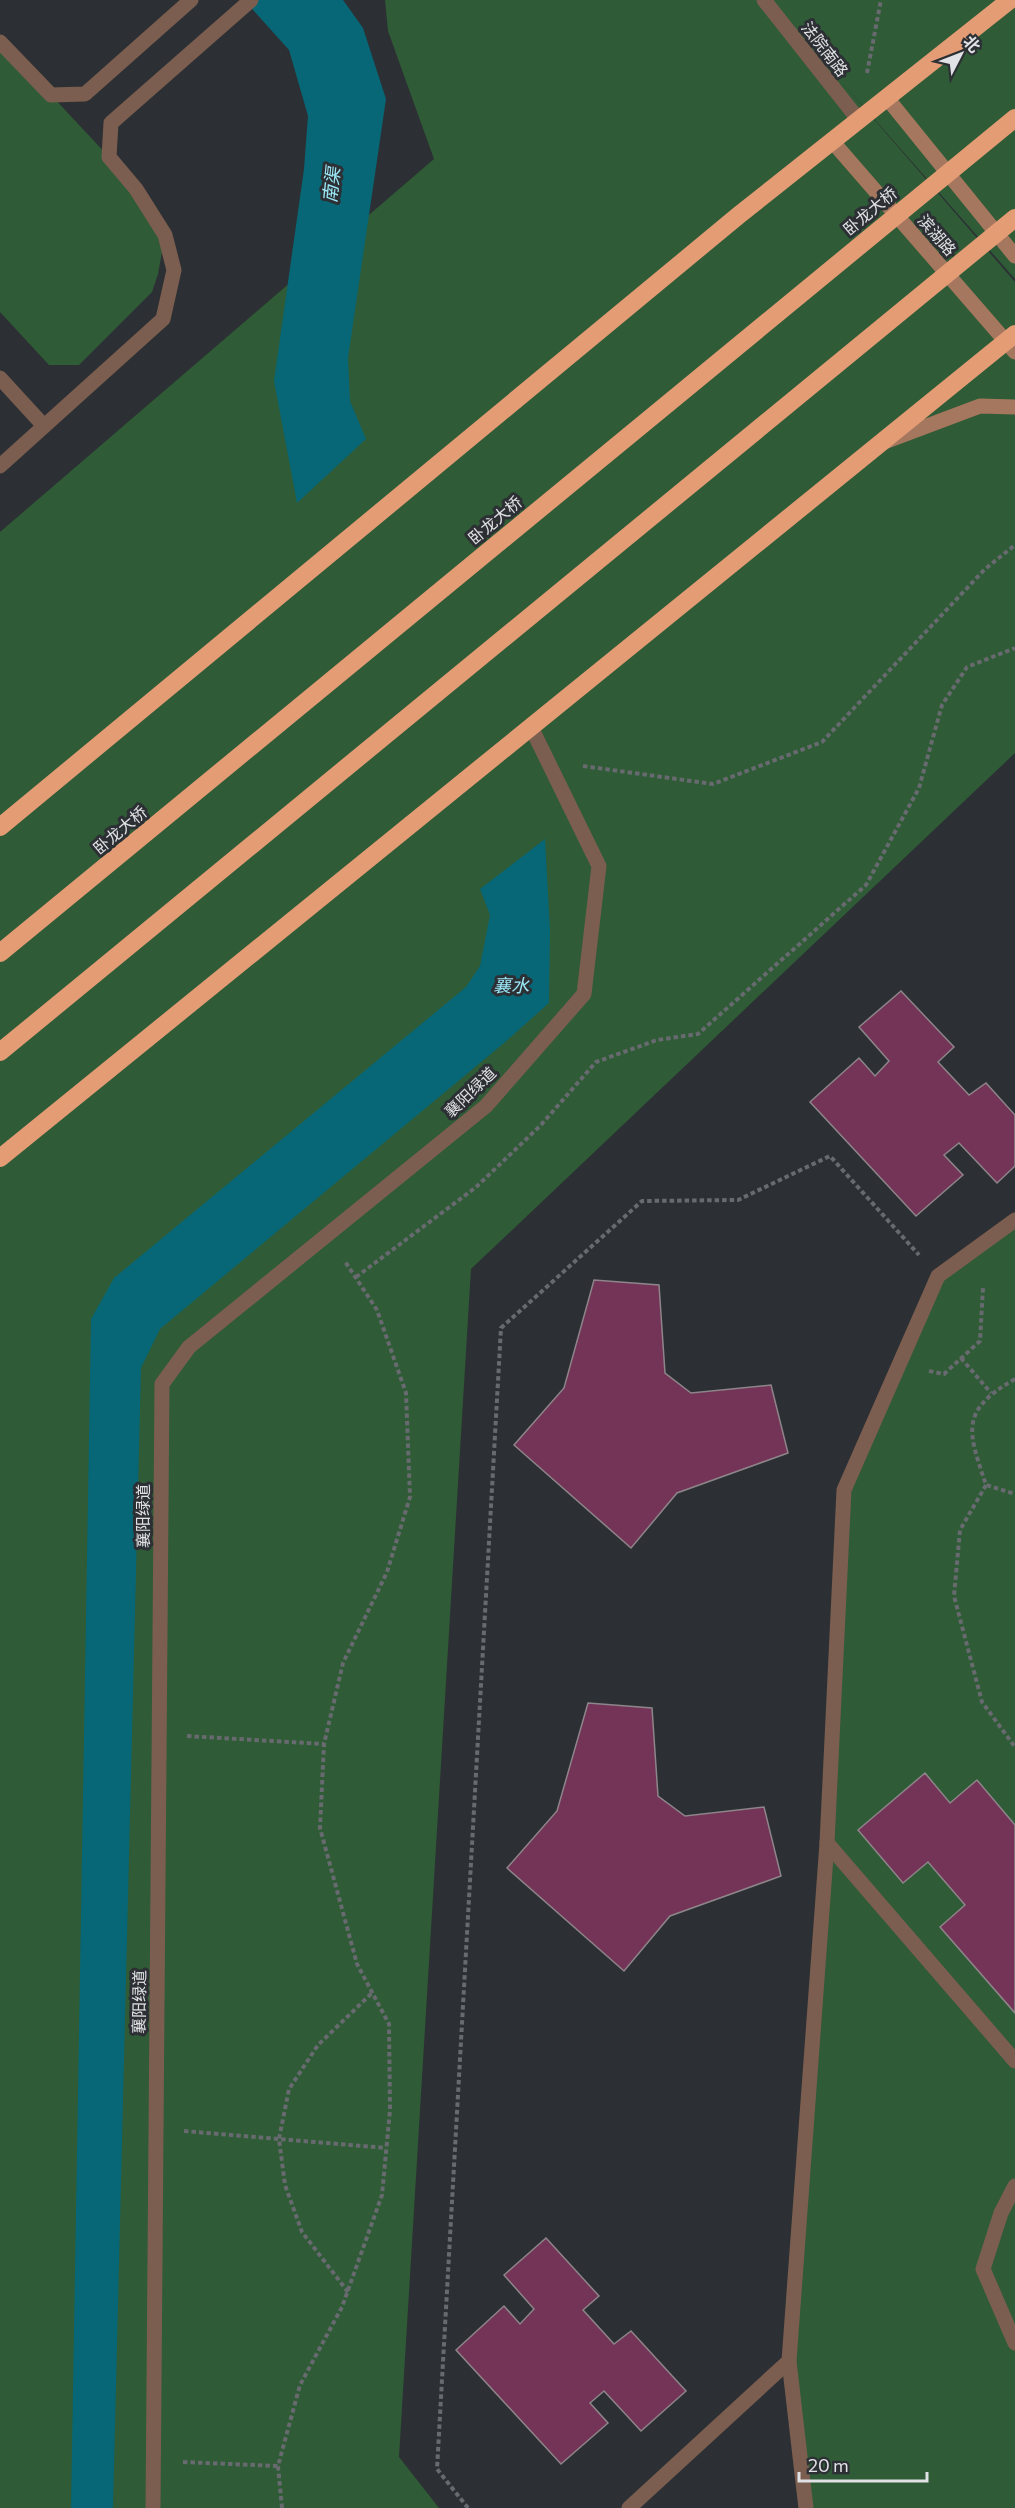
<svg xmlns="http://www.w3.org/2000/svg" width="1015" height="2508" viewBox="0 0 1015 2508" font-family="Commissioner,'Noto Sans SC',sans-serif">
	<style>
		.green { fill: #2f5b36 }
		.water { fill: #086776 }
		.building { fill: #743457; stroke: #8d8589; stroke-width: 1.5 }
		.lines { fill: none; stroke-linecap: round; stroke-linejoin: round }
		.path { stroke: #676a6e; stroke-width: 4; stroke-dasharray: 4.5 3; stroke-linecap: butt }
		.lane { stroke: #7b5e4f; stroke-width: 15 }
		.street { stroke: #7b5e4f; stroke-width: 15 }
		.secondary { stroke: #a6775f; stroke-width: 15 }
		.highway { stroke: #e49c75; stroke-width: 18 }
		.highway-bridge { stroke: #e49c75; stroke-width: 18 }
		.labels { text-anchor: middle; stroke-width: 6; stroke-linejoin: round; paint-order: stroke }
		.street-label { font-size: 16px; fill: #e0e2e5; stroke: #2c3034 }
		.water-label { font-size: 18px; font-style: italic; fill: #9be8f8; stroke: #2c3034 }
	</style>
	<rect width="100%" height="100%" fill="#2c3034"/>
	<g class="green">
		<polygon points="385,0 1015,0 1015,279 840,80 1015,282 1015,753 471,1269 399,2457 439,2508 0,2508 0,532 434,159 388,31"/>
		<polygon points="0,49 51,95 109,157 165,235 158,274 152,292 79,365 49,365 0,312"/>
		<polygon points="1015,1222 1015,2508 806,2508 789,2361 844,1490 938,1276"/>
	</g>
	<g class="water">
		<polygon points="244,0 343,0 363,28 386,99 348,358 350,401 366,439 297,503 274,381 304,169 308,116 289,50"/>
		<polygon points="545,839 550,930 549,1003 504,1043 160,1329 141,1368 113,2508 71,2508 91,1319 114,1278 466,987 480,966 490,915 480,889"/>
	</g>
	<g class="building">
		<polygon points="901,991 954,1047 938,1062 969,1095 986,1083 1015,1115 1015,1166 997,1183 959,1143 944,1155 963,1175 916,1216 810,1102 859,1058 875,1076 889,1061 859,1027"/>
		<polygon points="594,1280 659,1285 665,1373 691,1393 771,1385 788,1453 677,1493 631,1548 514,1445 564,1388"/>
		<polygon points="588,1703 652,1708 658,1796 685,1816 764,1807 781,1876 670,1916 624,1971 507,1868 557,1811"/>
		<polygon points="925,1773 950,1803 977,1780 1015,1825 1015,2013 940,1927 965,1905 928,1862 903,1883 858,1830"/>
		<polygon points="546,2238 599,2296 583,2310 614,2344 631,2331 686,2391 641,2431 604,2391 590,2403 608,2423 561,2464 456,2350 504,2306 520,2324 534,2309 504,2275"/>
	</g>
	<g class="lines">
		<g class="path">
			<polyline points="867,73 881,0"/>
			<polyline points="583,766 713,784 822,742 985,569 1015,545"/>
			<polyline points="356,1277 475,1188 540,1126 596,1062 657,1040 698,1034 866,885 919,788 942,705 967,667 1015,648"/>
			<polyline points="961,1358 991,1393"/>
			<polyline points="929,1371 944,1374 980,1341 983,1288"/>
			<path d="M1015,1379C959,1411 968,1431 986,1485L1015,1494"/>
			<polyline points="986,1485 960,1530 954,1596 982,1702 1015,1747"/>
			<polyline points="187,1736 324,1744"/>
			<polyline points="184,2131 386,2148"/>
			<polyline points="348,2292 302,2232 285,2185 279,2139 289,2089 318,2045 373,1992"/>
			<polyline points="183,2462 278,2466"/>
			<polyline points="282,2508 278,2466 300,2385 342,2307 382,2195 390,2110 389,2024 357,1964 320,1828 324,1744 343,1663 387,1572 410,1497 406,1393 377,1310 344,1260"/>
			<polyline points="468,2508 437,2469 501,1328 642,1201 738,1200 830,1156 919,1255"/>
		</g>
		<g class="lane">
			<polyline points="0,42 51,95 85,94 191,0"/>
			<polyline points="0,378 44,426"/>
			<polyline points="0,466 163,319 174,270 165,235 136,189 109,157 111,123 251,0"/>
			<polyline points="827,1843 1015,2061"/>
			<polyline points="1015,2186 1001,2213 983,2269 1015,2343"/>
			<polyline points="789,2361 806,2508"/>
			<polyline points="629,2508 789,2361 827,1843 844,1490 938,1276 1015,1220"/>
		</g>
		<g class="street">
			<polyline points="764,0 858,119"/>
			<polyline points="153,2508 162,1384 189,1347 486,1106 584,994 599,866 531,727"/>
		</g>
		<g class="secondary">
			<polyline points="887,98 1015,256"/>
			<polyline points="832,141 1015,352"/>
			<polyline points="887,441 980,406 1015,407"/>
		</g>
		<g class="highway">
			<polyline points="0,827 739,215 1010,0"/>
			<polyline points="0,1158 1015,334"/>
		</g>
		<g class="highway-bridge">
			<polyline points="0,953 1015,118"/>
			<polyline points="0,1052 1015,218"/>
		</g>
	</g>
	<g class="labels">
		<g class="street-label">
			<text transform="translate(825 49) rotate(52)" y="6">法院南路</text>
			<text transform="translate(870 211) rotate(-40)" y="6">卧龙大桥</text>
			<text transform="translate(937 235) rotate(49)" y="6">滨湖路</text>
			<text transform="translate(495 520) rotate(-40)" y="6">卧龙大桥</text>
			<text transform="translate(120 830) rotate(-40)" y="6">卧龙大桥</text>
			<text transform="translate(470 1092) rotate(-44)" y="6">襄阳绿道</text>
			<text transform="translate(143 1516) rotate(-90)" y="6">襄阳绿道</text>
			<text transform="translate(139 2002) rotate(-89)" y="6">襄阳绿道</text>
		</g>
		<g class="water-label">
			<text transform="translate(332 185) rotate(-84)" y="6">南渠</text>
			<text x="511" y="992">襄水</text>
		</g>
	</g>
	<g transform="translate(961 54) rotate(48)" stroke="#2c3034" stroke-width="4.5" paint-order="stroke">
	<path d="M0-4.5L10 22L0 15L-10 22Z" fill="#e0e2e5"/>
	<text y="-9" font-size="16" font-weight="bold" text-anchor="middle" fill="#e0e2e5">北</text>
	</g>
	<path d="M799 2472v9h128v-9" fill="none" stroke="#e0e2e5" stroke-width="3"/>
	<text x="808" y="2472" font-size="18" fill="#e0e2e5" stroke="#2c3034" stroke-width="4.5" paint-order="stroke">20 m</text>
</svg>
